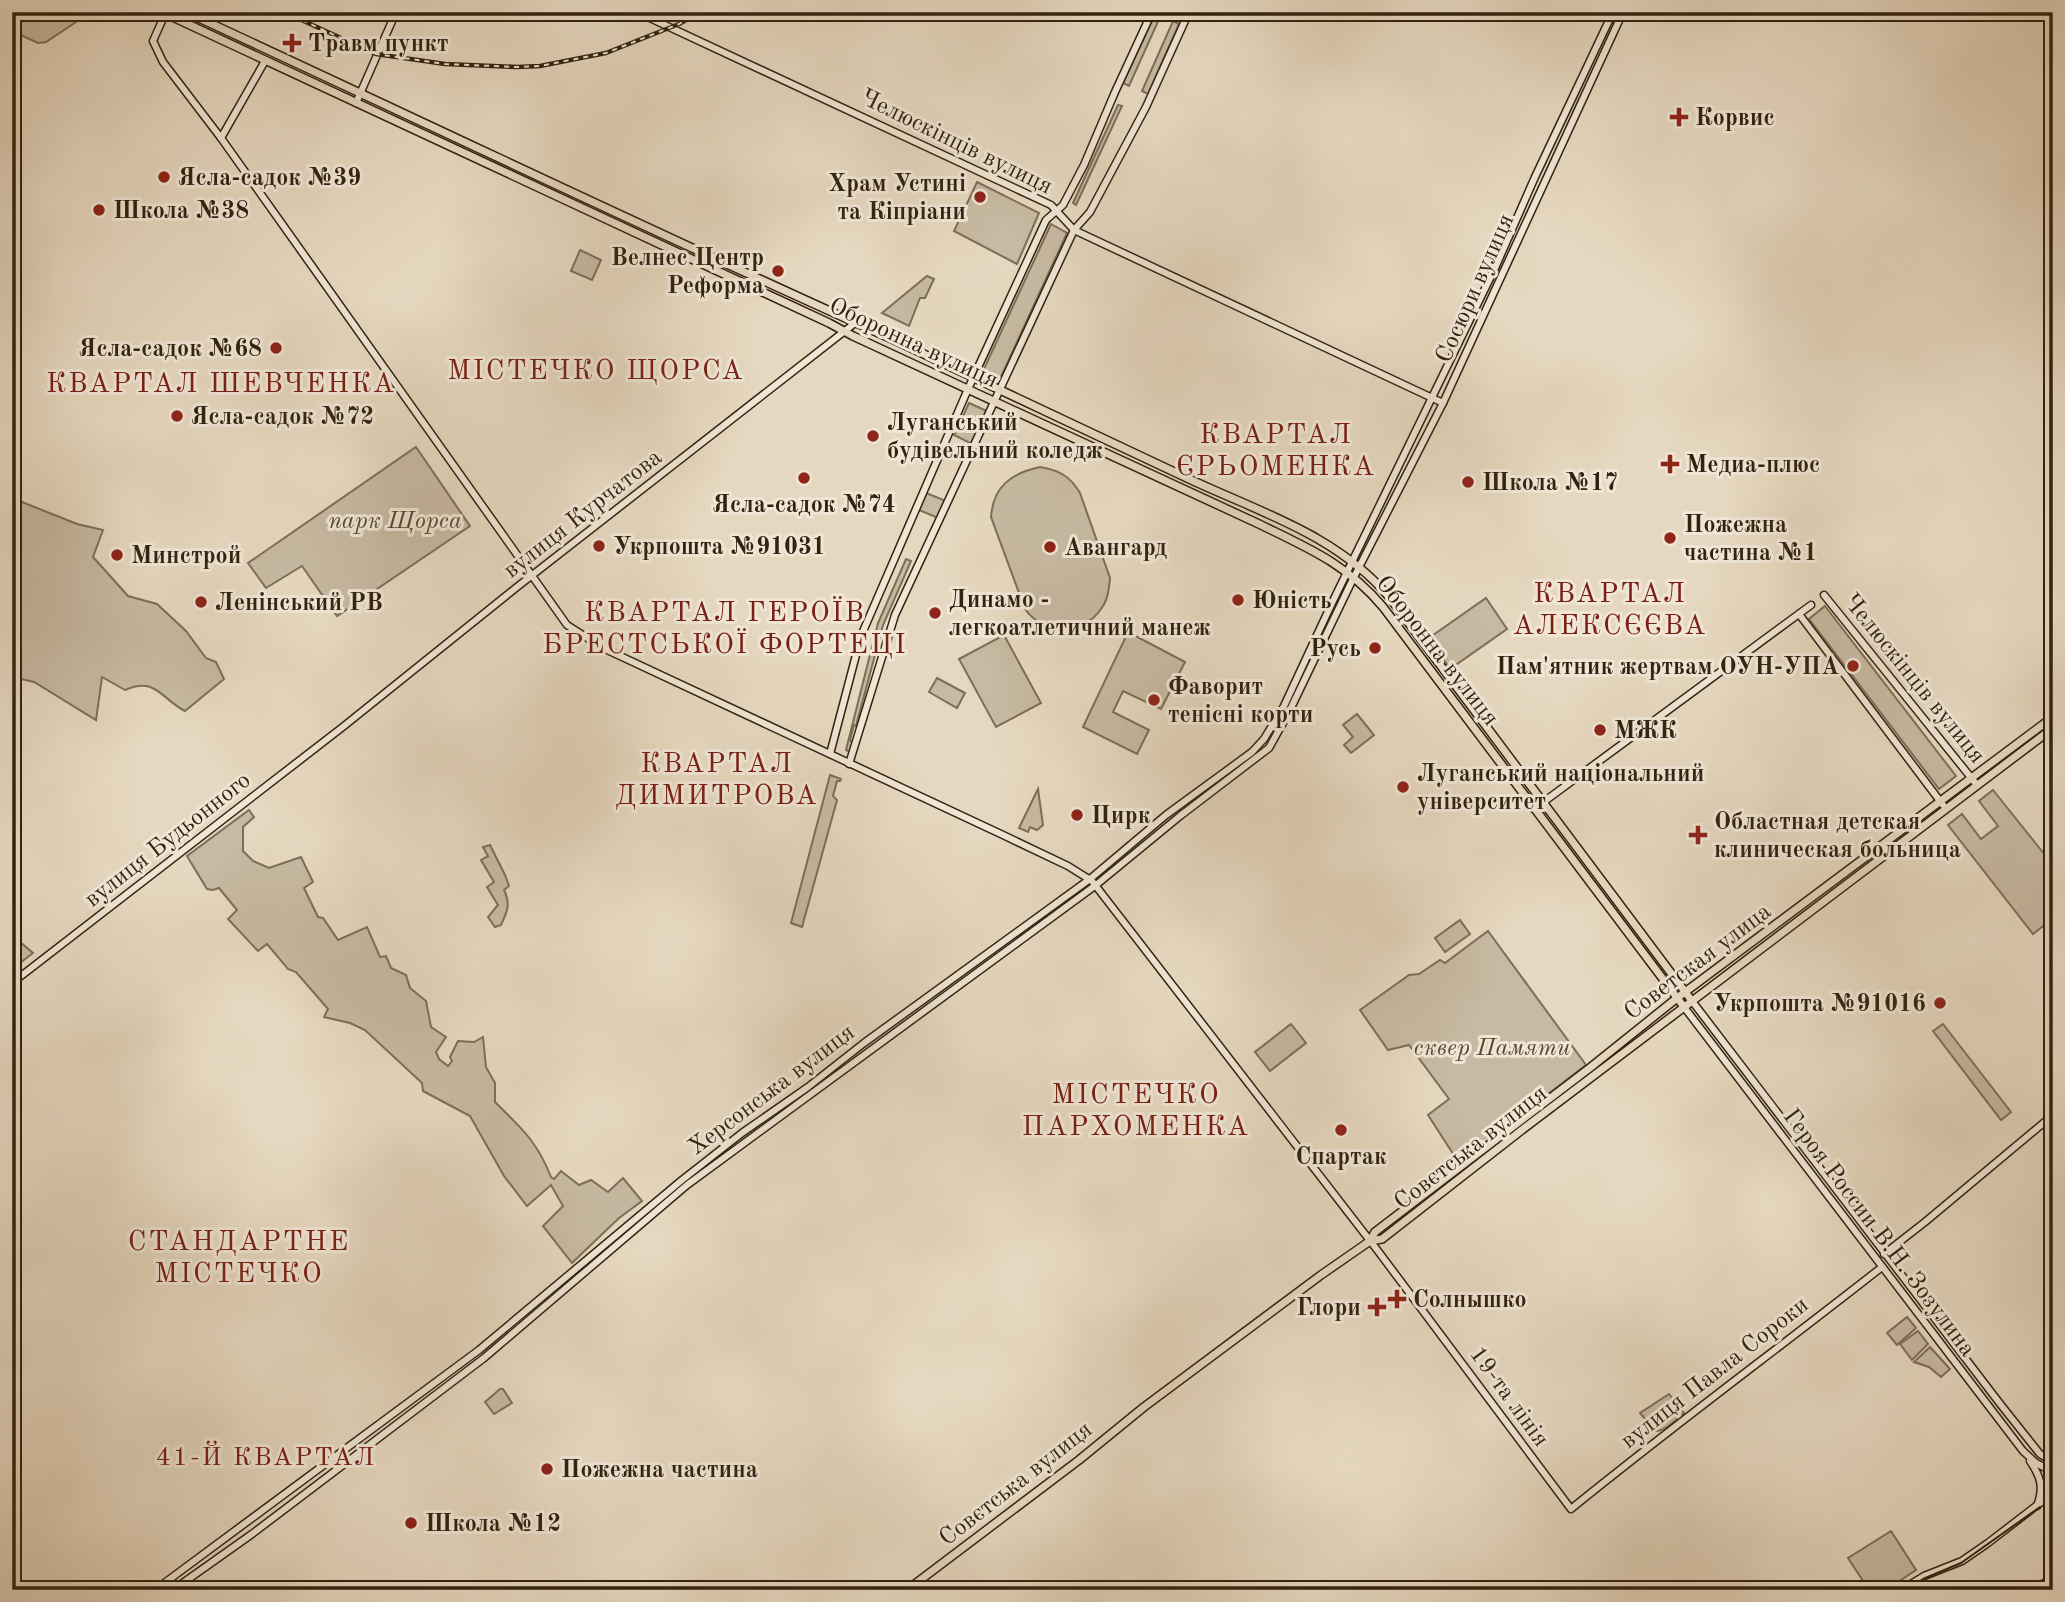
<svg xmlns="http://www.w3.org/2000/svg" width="2065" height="1602" viewBox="0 0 2065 1602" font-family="'Old Standard TT',serif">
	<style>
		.green { fill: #c7b9a2; stroke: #7c6e58; stroke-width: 2 }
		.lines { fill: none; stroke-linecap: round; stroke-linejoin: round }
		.secondary-casing { stroke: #32220f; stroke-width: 9 }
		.primary-casing { stroke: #32220f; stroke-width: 10 }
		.secondary { stroke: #efe6d6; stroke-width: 6 }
		.primary { stroke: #e6d8c0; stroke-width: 7 }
		.tram { stroke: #32220f; stroke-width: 2 }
		.rail-casing { stroke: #32220f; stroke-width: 4.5 }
		.rail { stroke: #efe6d6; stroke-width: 2; stroke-dasharray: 5; stroke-linecap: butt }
		.poi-dot { fill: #8f2418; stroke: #efe6d6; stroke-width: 2.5 }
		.labels { text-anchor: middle; stroke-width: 6; stroke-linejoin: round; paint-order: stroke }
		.poi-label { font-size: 24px; font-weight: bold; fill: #32220f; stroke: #efe6d6; text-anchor: start }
		.street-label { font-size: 24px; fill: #32220f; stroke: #efe6d6 }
		.park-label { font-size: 24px; font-style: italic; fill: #574834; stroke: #efe6d6 }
		.neighbourhood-label { font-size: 26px; letter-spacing: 2px; fill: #7a1f14; stroke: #efe6d6 }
		.quarter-label { font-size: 28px; letter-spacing: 2px; fill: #7a1f14; stroke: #efe6d6 }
	</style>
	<rect width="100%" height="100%" fill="#e6d8c0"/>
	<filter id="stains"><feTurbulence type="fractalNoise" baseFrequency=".00286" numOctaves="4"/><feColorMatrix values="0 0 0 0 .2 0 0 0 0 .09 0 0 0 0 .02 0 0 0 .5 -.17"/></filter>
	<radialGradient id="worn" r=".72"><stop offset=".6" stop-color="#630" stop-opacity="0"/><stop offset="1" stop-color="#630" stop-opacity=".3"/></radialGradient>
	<g class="green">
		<polygon points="20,12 89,12 97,16 95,19 79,20 46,42 38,43 12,31 12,17 16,19"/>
		<polygon points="1156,12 1161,15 1129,86 1123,83"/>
		<polygon points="1173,21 1179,24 1148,94 1142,91"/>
		<polygon points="1118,105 1122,106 1076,205 1073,203"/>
		<polygon points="977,182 1039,213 1017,264 954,231"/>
		<polygon points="1051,224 1067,233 1000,379 983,371"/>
		<polygon points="580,250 601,260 592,280 571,271"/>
		<polygon points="927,276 934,279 925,298 920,298 909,326 882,313"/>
		<polygon points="969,403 987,411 972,444 954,435"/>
		<polygon points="416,447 470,526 337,616 302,566 266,588 248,563"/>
		<path d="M1040,467C1059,470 1070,476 1080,493L1110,578C1109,589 1108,600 1101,609C1083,636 1042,634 1025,609L991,517C993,486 1012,473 1040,467Z"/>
		<polygon points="926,493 946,501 938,518 919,510"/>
		<path d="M12,498L77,524L103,530L93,557L128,596L157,604L186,631L206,658L216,662L224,679L185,711C161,699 156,676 125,690L102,677L96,720L34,682L12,677Z"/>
		<polygon points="906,559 911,561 883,625 856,726 854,725 850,740 853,744 850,752 846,750 878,623"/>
		<polygon points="1486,598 1507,629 1450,669 1429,638"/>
		<polygon points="1825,606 1956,776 1939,789 1809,619"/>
		<polygon points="1128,632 1185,662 1161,709 1123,691 1113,712 1149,730 1137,754 1083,727"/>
		<polygon points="1004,635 1041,703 996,727 959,659"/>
		<polygon points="937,678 965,693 957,708 929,692"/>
		<polygon points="1357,714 1374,735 1351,753 1344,745 1353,737 1343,725"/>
		<polygon points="830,775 841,779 840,781 837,781 833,796 837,800 802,927 791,923"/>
		<polygon points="1038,789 1043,825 1037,830 1030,827 1028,832 1019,828"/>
		<polygon points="1993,790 2053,865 2053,918 2033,934 1948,825 1962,814 1981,839 1998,826 1979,801"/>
		<path d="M249,810L254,817L243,827V851L253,861L269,868L301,857L313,882L304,888L318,917L323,918L338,940L367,927L380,957L386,956L391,968L406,975L410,988L426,1001L431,1027L446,1037L436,1052L439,1059L448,1066L452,1061L450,1057L458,1041L474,1042L483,1037L486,1067L495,1083V1102C521,1128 537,1141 551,1177L554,1179L561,1171L579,1185L591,1180L608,1192L623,1178L642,1201L619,1218L572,1263L543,1226L563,1206L551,1185L527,1206L504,1176L470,1116L423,1091L422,1083L365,1030L350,1023L324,1017L328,1009L296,972L288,969L267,944L258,951L228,919L237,910L219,888L213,890L207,889L187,856Z"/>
		<path d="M490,845L505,875L509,886L504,890C511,904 507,912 501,925L495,927L488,917L498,905L487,887L494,882L481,860L488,856L483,847Z"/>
		<polygon points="1460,920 1470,934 1445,952 1435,938"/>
		<polygon points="1488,931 1586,1065 1459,1163 1428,1115 1449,1099 1409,1045 1388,1050 1360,1010 1409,975 1419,974 1440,960 1445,963"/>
		<polygon points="12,935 33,953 12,969"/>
		<polygon points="1291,1024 1306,1043 1270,1071 1255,1052"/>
		<polygon points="1943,1024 2011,1112 2001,1120 1933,1031"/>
		<polygon points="1907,1317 1916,1328 1897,1345 1887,1333"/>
		<polygon points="1918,1331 1928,1344 1912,1360 1900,1344"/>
		<polygon points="1930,1347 1950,1369 1941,1377 1929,1367 1914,1362"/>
		<polygon points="500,1389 503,1389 512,1403 494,1414 485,1402"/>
		<path d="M1669,1394L1684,1413C1676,1420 1666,1431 1655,1431L1640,1413Z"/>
		<polygon points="1891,1531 1916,1570 1886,1590 1869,1590 1848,1558"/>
	</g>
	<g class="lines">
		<g class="secondary-casing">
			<g id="secondary">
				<polyline points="637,12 1051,205 1074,230 1443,403"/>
				<path d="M165,14L153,41L163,62L221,138L567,625L603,648L1003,835L1068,866L1092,881L1378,1251L1571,1509C1673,1426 1779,1348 1882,1267"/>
				<polyline points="356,103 396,12"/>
				<polyline points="221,138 265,61"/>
				<polyline points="1824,595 1977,785"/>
				<polyline points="1799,614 1943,805"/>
				<polyline points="830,754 861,636 968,389 1046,220 1063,205 1084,165 1115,92 1152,12"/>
				<polyline points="849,764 895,615 1074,230 1090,212 1146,107 1189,12"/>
				<polyline points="1534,809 1811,605"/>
				<polyline points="12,983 344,726 517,587 855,323"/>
				<polyline points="1692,1001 2001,1405 2040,1454 2053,1462"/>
				<polyline points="1684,1007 2023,1451 2036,1463 2053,1472"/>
				<polyline points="1884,1254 1925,1222 2053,1115"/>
				<path d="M2030,1461C2041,1477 2044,1488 2037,1506"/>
				<polyline points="155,1590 479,1350 682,1180 742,1133 808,1087 864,1043 1090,879 1166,815 1252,752 1264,739 1284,706 1331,605 1495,268 1535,177 1613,12"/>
				<polyline points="173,1590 252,1534 484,1358 687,1185 1096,885 1180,816 1269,748 1290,710 1351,583 1443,403 1623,12"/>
				<polyline points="1901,1590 1924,1576 1962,1561 1988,1543 2053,1493"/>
				<polyline points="2034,1590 2053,1577"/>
			</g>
		</g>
		<g class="primary-casing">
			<g id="primary">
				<path d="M162,12L829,323L853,336L1259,524C1308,548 1347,564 1383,607L1684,1007"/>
				<path d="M186,12C422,121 657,234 894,340C991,386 1088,431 1185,477C1256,511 1337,534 1390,598L1692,1001"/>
				<polyline points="1370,1241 1375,1232 1591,1067 1677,998 2053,717"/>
				<polyline points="907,1590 1079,1460 1144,1407 1321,1275 1370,1241 1382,1239 1527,1126 2053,728"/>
			</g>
		</g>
		<use href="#secondary" class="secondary"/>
		<use href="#primary" class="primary"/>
		<polyline class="tram" points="1907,1590 1923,1579 1961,1563 2040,1507"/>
		<g class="rail-casing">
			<polyline id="rail" points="284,12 376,54 445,64 517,67 540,66 606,53 679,24 700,12"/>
		</g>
		<use href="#rail" class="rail"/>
	</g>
	<g class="poi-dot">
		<path d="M288.5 32.5h7v7h7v7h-7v7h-7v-7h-7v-7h7z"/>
		<path d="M1675.5 106.5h7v7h7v7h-7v7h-7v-7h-7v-7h7z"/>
		<circle cx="164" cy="177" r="7"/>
		<circle cx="980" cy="197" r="7"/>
		<circle cx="99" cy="210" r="7"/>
		<circle cx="778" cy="271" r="7"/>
		<circle cx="276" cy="348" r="7"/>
		<circle cx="177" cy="416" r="7"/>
		<circle cx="873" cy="436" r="7"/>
		<path d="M1666.5 453.5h7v7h7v7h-7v7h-7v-7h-7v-7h7z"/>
		<circle cx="804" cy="478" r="7"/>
		<circle cx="1468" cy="482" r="7"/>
		<circle cx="1670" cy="538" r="7"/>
		<circle cx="599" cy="546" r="7"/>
		<circle cx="1050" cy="547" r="7"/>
		<circle cx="117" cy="555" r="7"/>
		<circle cx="1238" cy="600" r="7"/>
		<circle cx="201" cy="602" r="7"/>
		<circle cx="935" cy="613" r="7"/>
		<circle cx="1375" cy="648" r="7"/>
		<circle cx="1853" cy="666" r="7"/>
		<circle cx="1154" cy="700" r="7"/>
		<circle cx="1600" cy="730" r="7"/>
		<circle cx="1403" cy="787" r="7"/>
		<circle cx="1077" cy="815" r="7"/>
		<path d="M1694.5 824.5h7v7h7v7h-7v7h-7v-7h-7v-7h7z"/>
		<circle cx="1940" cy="1003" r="7"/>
		<circle cx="1341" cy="1130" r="7"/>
		<path d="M1393.5 1288.5h7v7h7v7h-7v7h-7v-7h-7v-7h7z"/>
		<path d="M1373.5 1296.5h7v7h7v7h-7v7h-7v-7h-7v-7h7z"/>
		<circle cx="547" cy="1469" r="7"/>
		<circle cx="411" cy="1523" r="7"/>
	</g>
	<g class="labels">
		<g class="poi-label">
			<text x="308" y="51">Травм пункт</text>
			<text x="1695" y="125">Корвис</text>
			<text x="178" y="185">Ясла-садок №39</text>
			<text x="966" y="191" text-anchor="end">Храм Устині<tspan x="966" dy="28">та Кіпріани</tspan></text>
			<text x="113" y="218">Школа №38</text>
			<text x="764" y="265" text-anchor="end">Велнес Центр<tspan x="764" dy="28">Реформа</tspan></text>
			<text x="262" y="356" text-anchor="end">Ясла-садок №68</text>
			<text x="191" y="424">Ясла-садок №72</text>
			<text x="887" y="430">Луганський<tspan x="887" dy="28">будівельний коледж</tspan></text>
			<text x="1686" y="472">Медиа-плюс</text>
			<text x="1482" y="490">Школа №17</text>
			<text x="804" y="512" text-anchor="middle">Ясла-садок №74</text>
			<text x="1684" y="532">Пожежна<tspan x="1684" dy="28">частина №1</tspan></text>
			<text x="613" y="554">Укрпошта №91031</text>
			<text x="1064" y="555">Авангард</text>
			<text x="131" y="563">Минстрой</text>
			<text x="949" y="607">Динамо -<tspan x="949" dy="28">легкоатлетичний манеж</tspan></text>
			<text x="1252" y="608">Юність</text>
			<text x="215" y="610">Ленінський РВ</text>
			<text x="1361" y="656" text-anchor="end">Русь</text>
			<text x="1839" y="674" text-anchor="end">Пам'ятник жертвам ОУН-УПА</text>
			<text x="1168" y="694">Фаворит<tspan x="1168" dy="28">тенісні корти</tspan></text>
			<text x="1614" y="738">МЖК</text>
			<text x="1417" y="781">Луганський національний<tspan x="1417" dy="28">університет</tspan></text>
			<text x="1091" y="823">Цирк</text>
			<text x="1714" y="829">Областная детская<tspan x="1714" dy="28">клиническая больница</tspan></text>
			<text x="1926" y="1011" text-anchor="end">Укрпошта №91016</text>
			<text x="1341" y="1164" text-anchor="middle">Спартак</text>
			<text x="1413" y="1307">Солнышко</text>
			<text x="1361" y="1315" text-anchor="end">Глори</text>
			<text x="561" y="1477">Пожежна частина</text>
			<text x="425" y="1531">Школа №12</text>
		</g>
		<g class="street-label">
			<text transform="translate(957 141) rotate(26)" y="8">Челюскінців вулиця</text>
			<text transform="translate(1474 288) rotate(-66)" y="8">Сосюри вулиця</text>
			<text transform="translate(914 342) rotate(25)" y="8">Оборонна вулиця</text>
			<text transform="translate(582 513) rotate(-38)" y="8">вулиця Курчатова</text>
			<text transform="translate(1438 650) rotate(52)" y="8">Оборонна вулиця</text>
			<text transform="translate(1915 678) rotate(51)" y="8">Челюскінців вулиця</text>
			<text transform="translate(167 839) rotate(-38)" y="8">вулиця Будьонного</text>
			<text transform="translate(1697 961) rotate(-37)" y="8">Советская улица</text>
			<text transform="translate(771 1089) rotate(-37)" y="8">Херсонська вулиця</text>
			<text transform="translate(1470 1147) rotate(-38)" y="8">Совєтська вулиця</text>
			<text transform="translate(1880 1232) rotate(53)" y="8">Героя России В.Н. Зозулина</text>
			<text transform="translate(1714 1372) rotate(-38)" y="8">вулиця Павла Сороки</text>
			<text transform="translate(1510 1396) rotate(54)" y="8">19-та лінія</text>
			<text transform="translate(1015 1483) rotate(-38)" y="8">Совєтська вулиця</text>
		</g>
		<g class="park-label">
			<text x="395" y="528">парк Щорса</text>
			<text x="1492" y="1055">сквер Памяти</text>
		</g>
		<g class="neighbourhood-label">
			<text x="266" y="1465">41-Й КВАРТАЛ</text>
		</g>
		<g class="quarter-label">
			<text x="596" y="379">МІСТЕЧКО ЩОРСА</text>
			<text x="221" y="392">КВАРТАЛ ШЕВЧЕНКА</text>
			<text x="1276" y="443">КВАРТАЛ<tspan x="1276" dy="32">ЄРЬОМЕНКА</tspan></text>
			<text x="1610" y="602">КВАРТАЛ<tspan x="1610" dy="32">АЛЕКСЄЄВА</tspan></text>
			<text x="725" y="621">КВАРТАЛ ГЕРОЇВ<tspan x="725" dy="32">БРЕСТСЬКОЇ ФОРТЕЦІ</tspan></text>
			<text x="717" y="772">КВАРТАЛ<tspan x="717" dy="32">ДИМИТРОВА</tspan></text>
			<text x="1136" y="1103">МІСТЕЧКО<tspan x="1136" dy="32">ПАРХОМЕНКА</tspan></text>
			<text x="239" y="1250">СТАНДАРТНЕ<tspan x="239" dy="32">МІСТЕЧКО</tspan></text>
		</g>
	</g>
	<rect width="2065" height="1602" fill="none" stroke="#e6d8c0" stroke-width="42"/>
	<rect x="14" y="14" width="2037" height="1574" fill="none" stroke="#32220f" stroke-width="3.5"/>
	<rect x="21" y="21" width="2023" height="1560" fill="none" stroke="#32220f" stroke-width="2"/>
	<rect width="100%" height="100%" filter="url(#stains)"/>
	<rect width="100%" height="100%" fill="url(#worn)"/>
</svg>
